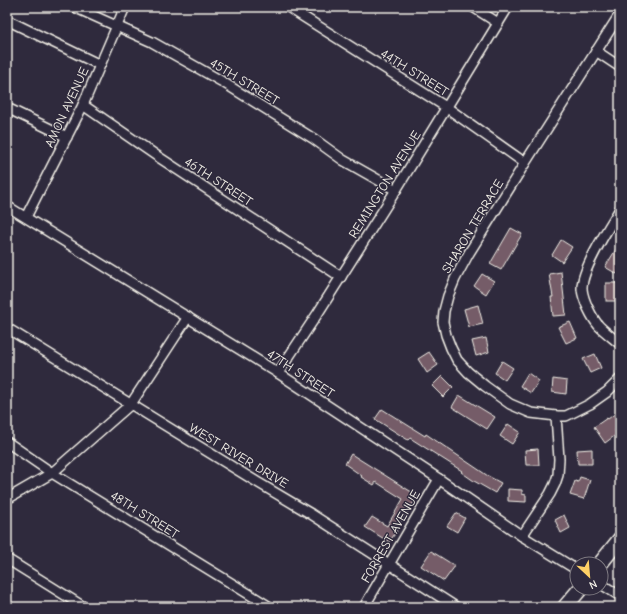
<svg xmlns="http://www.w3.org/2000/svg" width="627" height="614" viewBox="0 0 627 614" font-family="'Comic Neue',sans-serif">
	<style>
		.building { fill: #745c68; stroke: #f4f1e8 }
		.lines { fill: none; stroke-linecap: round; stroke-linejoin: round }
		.minor-casing { stroke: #f4f1e8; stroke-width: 12 }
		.primary-casing { stroke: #f4f1e8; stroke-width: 17 }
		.minor { stroke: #2f2a3d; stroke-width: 9 }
		.primary { stroke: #2f2a3d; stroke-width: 14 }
		.labels { text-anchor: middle; stroke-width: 3; stroke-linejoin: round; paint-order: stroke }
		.street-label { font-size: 13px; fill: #f4f1e8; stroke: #2f2a3d }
	</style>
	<rect width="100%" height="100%" fill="#2f2a3d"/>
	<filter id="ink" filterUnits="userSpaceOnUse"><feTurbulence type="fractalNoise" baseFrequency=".025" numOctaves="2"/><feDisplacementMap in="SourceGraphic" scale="8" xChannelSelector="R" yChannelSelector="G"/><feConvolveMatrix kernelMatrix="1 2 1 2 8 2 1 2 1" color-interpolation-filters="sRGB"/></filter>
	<g filter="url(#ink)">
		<g class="building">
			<polygon points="511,228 522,234 501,270 490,264"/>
			<polygon points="561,240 572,247 562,262 552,255"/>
			<polygon points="620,243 620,268 617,274 605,267"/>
			<polygon points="561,272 566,315 553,316 551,297 553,297 549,274"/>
			<polygon points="482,274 494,281 486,294 474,286"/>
			<rect x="606" y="283" width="12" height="18"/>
			<polygon points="478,305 483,324 469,327 464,309"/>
			<polygon points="570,322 577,338 566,343 558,327"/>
			<polygon points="486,338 489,352 476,356 472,341"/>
			<polygon points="429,352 438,365 427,373 418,359"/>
			<polygon points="595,354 601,368 590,373 583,359"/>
			<polygon points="502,361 513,368 505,380 495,373"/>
			<polygon points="528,373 539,381 531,393 520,386"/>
			<polygon points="442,376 453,387 443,397 432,386"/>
			<polygon points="553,379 567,381 566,394 552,392"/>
			<polygon points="459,395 495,417 487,429 452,407"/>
			<polygon points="382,409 425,436 426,434 488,476 501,483 495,493 474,481 461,472 462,471 410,438 408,440 375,419"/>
			<polygon points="620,410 620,427 615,430 617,434 605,443 594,427 607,418 608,419"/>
			<polygon points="508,424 520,432 512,444 500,436"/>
			<polygon points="538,449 539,465 526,465 525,450"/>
			<polygon points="592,449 592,464 578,464 577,450"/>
			<polygon points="351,454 418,496 395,530 397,531 389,542 365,527 372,517 387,526 403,499 376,482 374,485 361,477 362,476 345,464"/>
			<polygon points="580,477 590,480 584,499 570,495 575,481 578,482"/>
			<polygon points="508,489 522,490 522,494 526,495 526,502 508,501"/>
			<polygon points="456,513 465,518 457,532 447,526"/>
			<polygon points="564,515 570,528 561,533 555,520"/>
			<polygon points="431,551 455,566 444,581 421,566"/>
		</g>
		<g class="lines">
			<g class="minor-casing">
				<g id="minor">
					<polyline points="74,7 152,42 221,81 314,139 343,160 396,190"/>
					<polyline points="288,7 446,107 525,163"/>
					<polyline points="473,7 498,23"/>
					<polyline points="620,14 525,163 469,253 455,279 448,296 444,311 443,322 446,335 451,348 457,360 468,372 485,386 510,404 531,413 556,416 566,416 590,404 607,392 620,379"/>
					<polyline points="7,20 100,65"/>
					<polyline points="596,51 620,67"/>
					<polyline points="83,105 157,156 341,277"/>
					<polyline points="7,108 67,137"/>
					<polyline points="7,206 278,373 439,479 522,536 577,570"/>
					<path d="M620,209C609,227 581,270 582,289C583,300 592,318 599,326C605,332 613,338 620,344"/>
					<polyline points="26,217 83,105 125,7"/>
					<polyline points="7,328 257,482 311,514 456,607"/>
					<polyline points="278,373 318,313 396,190 508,7"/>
					<polyline points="7,442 52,473 270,607"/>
					<polyline points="7,499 52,473 131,404 188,317"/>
					<polyline points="522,536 550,494 555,484 558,475 559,459 556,416"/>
					<polyline points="7,559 84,607"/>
					<polyline points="601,584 620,596"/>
					<polyline points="364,607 439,479"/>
				</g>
			</g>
			<g class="primary-casing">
				<g id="primary">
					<polyline points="600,564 620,539"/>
					<polyline points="565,607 581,588"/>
				</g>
			</g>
			<use href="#minor" class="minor"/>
			<use href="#primary" class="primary"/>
		</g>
	</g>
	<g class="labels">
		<g class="street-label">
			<text transform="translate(415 72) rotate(32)" y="5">44TH STREET</text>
			<text transform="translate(245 81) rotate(31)" y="5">45TH STREET</text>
			<text transform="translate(66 107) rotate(-65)" y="5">AMON AVENUE</text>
			<text transform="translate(219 181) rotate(33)" y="5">46TH STREET</text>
			<text transform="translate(384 184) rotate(-58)" y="5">REMINGTON AVENUE</text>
			<text transform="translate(472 226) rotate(-59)" y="5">SHARON TERRACE</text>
			<text transform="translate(301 373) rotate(33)" y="5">47TH STREET</text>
			<text transform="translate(239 455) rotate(31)" y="5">WEST RIVER DRIVE</text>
			<text transform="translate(145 514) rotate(32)" y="5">48TH STREET</text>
			<text transform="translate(390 536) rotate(-60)" y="5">FORREST AVENUE</text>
		</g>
	</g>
	<rect width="627" height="614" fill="none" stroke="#2f2a3d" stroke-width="24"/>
	<rect x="12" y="12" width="603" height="590" fill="none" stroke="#f4f1e8" stroke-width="1.5" filter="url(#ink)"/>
	<g transform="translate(589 576) rotate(154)"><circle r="19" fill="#2f2a3d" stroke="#7e7a81"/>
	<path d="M0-3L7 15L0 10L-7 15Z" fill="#ffd166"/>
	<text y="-6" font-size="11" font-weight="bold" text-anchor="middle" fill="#f4f1e8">N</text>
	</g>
</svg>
